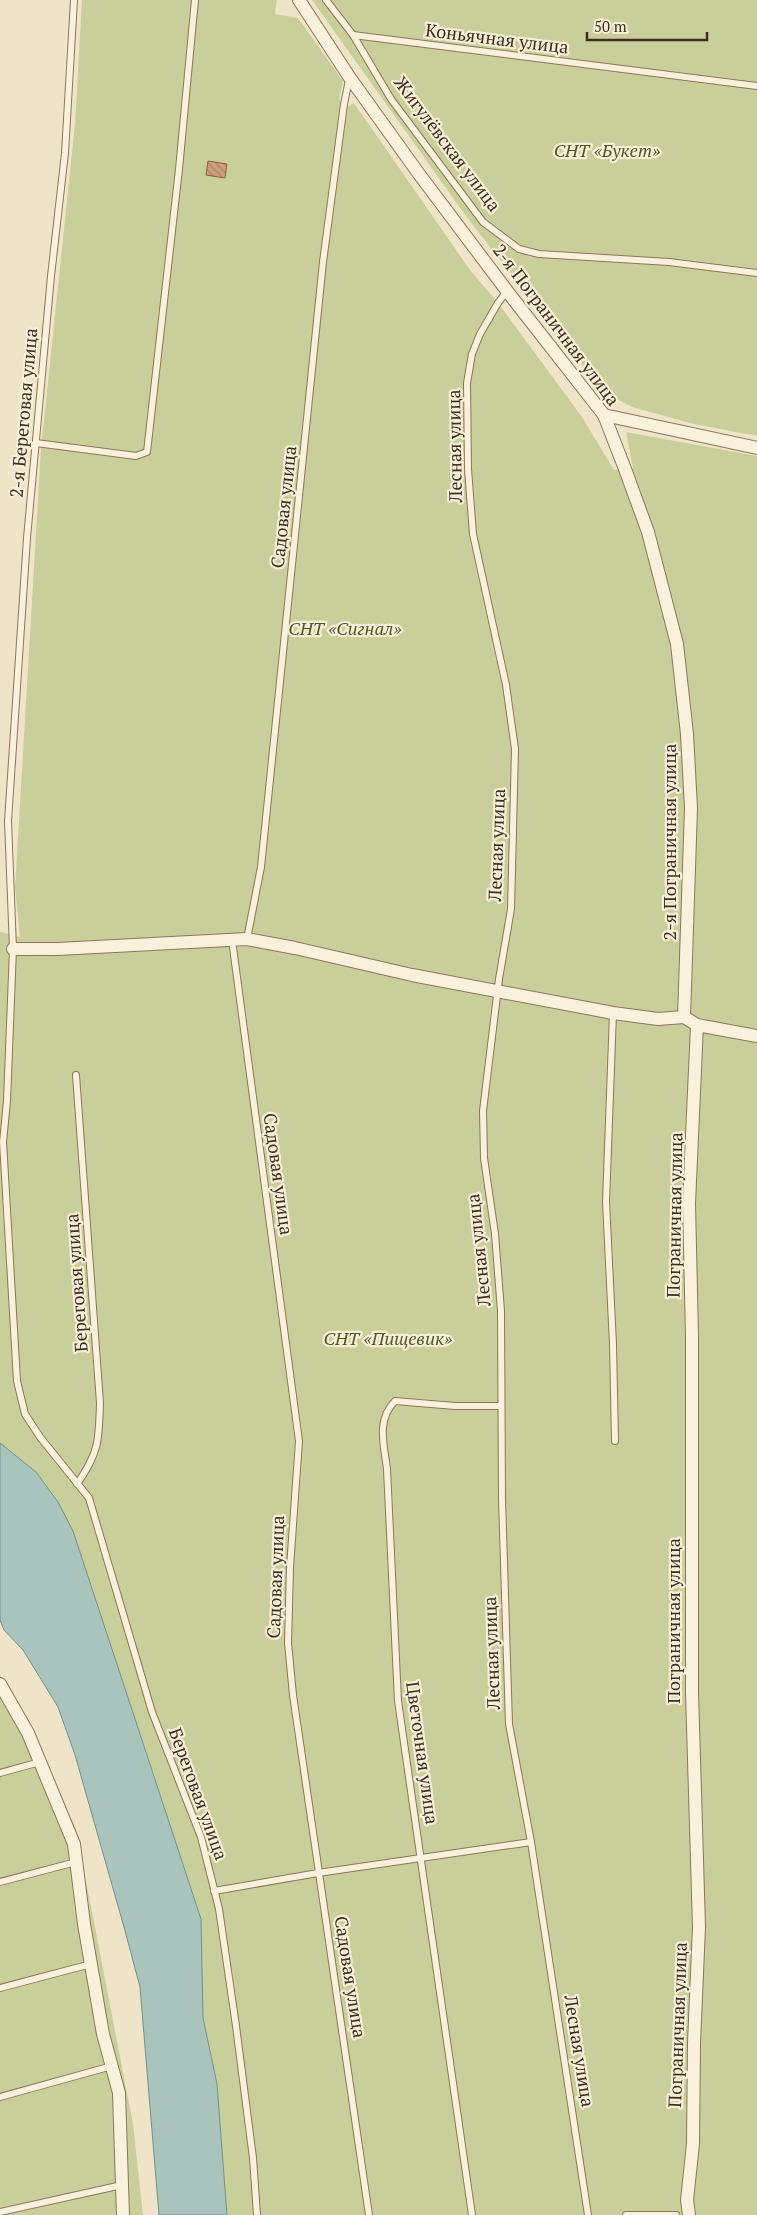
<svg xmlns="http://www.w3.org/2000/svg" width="757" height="2215" viewBox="0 0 757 2215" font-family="'PT Serif',serif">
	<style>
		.garden { fill: #c9cf9b }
		.water { fill: #a9c4bc; stroke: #6f938a }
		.building { fill: url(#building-back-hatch); stroke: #8d5f41 }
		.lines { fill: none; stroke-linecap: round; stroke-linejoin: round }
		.service-casing { stroke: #8d765c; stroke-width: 8 }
		.minor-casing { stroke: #8d765c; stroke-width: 14 }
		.service { stroke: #faf1dc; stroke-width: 6 }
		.minor { stroke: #faf1dc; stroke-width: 12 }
		.labels { text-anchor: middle; stroke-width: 4.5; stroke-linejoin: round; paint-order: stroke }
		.street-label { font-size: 18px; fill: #3d2e20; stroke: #f7eed8 }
		.park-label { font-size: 18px; font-style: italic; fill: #4d5a26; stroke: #f7eed8 }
	</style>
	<defs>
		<pattern id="building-back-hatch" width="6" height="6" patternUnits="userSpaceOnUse" patternTransform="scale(1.25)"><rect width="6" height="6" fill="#cf9f7d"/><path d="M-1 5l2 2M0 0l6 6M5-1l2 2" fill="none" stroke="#a98266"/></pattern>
	</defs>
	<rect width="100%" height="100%" fill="#f0e4c8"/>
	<g class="garden">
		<polygon points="82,0 277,0 275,14 298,18 343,81 339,100 347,107 354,103 470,270 498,303 582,417 614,470 633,468 626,432 757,456 757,2215 227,2215 217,2084 203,2018 201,1919 113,1657 36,1472 0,1443 0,932 20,937 15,888 41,449 75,124"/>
		<polygon points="312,0 757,0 757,436 694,424 635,408 606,394 557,334 463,212"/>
		<polygon points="0,1674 76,1829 133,2124 143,2215 0,2215"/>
	</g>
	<polygon class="water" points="0,1443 36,1472 58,1502 73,1531 201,1919 203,2018 217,2084 227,2215 159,2215 140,1987 124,1927 75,1755 58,1707 23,1650 4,1630 0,1620"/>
	<polygon class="building" points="208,161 227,164 225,178 206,175"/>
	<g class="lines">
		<g class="service-casing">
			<g id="service">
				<polyline points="74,0 65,153 51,276 27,538 8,821 13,949 7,1101 3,1142 17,1381 25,1414 40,1437 89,1498 152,1712 201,1837 219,1909 236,2026 253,2158 257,2215"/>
				<polyline points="326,0 353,35 391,99 483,222 519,249 539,254 669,262 757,273"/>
				<polyline points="353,35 757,86"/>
				<polyline points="507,291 498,303 480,334 472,354 467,383 468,469 473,534 506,685 515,749 511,909 499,979 483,1111 484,1158 495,1234 501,1311 502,1499 509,1724 531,1842 588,2215"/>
				<polyline points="36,443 136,456 147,452 179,169 195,0"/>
				<polyline points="247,939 261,867 323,262 344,104 349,80"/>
				<polyline points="232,940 299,1441 290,1567 288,1643 293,1695 369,2215"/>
				<polyline points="613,1013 606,1202 613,1344 615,1441"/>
				<path d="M76,1075L100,1403C99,1440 99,1453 77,1484"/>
				<polyline points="0,1773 40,1762"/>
				<polyline points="0,1882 76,1862"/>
				<polyline points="214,1891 318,1873 531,1842"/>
				<polyline points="0,1988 91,1964"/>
				<polyline points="0,2097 112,2066"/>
				<polyline points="0,2212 122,2185"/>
				<path d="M472,2215L398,1701L387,1469C384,1445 376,1420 395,1401L455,1406H500"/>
				<polyline points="626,2215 676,2215"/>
			</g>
		</g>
		<g class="minor-casing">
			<g id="minor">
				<polyline points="299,0 350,78 419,174 507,291 604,415 625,469 648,532 677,644 687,734 691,808 684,1017"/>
				<polyline points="604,415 757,448"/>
				<polyline points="13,949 58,949 247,939 295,948 412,975 613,1013 658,1019 684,1017 697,1025 757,1036"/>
				<polyline points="0,1684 28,1733 74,1844 84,1924 103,2034 119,2093 123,2215"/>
				<polyline points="689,2215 687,2200 693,2144 694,2043 699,1927 692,1692 692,1336 689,1203 697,1025"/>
			</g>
		</g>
		<use href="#service" class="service"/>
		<use href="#minor" class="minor"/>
	</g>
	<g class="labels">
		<g class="street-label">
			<text transform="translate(497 39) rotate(7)" y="6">Коньячная улица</text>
			<text transform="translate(447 144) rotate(53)" y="6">Жигулёвская улица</text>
			<text transform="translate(556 325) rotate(53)" y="6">2-я Пограничная улица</text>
			<text transform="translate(24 413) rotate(-85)" y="6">2-я Береговая улица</text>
			<text transform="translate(455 446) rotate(-91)" y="6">Лесная улица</text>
			<text transform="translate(284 507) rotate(-84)" y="6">Садовая улица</text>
			<text transform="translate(670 842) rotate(-90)" y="6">2-я Пограничная улица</text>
			<text transform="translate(497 845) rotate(-88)" y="6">Лесная улица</text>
			<text transform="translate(278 1174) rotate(82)" y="6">Садовая улица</text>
			<text transform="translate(675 1215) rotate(-89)" y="6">Пограничная улица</text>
			<text transform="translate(479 1250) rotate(-96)" y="6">Лесная улица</text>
			<text transform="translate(77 1283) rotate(-94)" y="6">Береговая улица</text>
			<text transform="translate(276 1577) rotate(-88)" y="6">Садовая улица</text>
			<text transform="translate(674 1621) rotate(-90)" y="6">Пограничная улица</text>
			<text transform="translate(492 1653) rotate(-92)" y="6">Лесная улица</text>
			<text transform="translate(422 1753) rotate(82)" y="6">Цветочная улица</text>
			<text transform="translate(198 1794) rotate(70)" y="6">Береговая улица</text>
			<text transform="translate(350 1977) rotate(81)" y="6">Садовая улица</text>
			<text transform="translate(678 2025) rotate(-88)" y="6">Пограничная улица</text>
			<text transform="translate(579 2051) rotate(81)" y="6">Лесная улица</text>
		</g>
		<g class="park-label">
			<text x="607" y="157">СНТ «Букет»</text>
			<text x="345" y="635">СНТ «Сигнал»</text>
			<text x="388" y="1345">СНТ «Пищевик»</text>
		</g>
	</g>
	<path d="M587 32v8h120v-8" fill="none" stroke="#3d2e20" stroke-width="2.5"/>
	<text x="594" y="32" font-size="15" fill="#3d2e20" stroke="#f7eed8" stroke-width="4" paint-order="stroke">50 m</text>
</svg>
